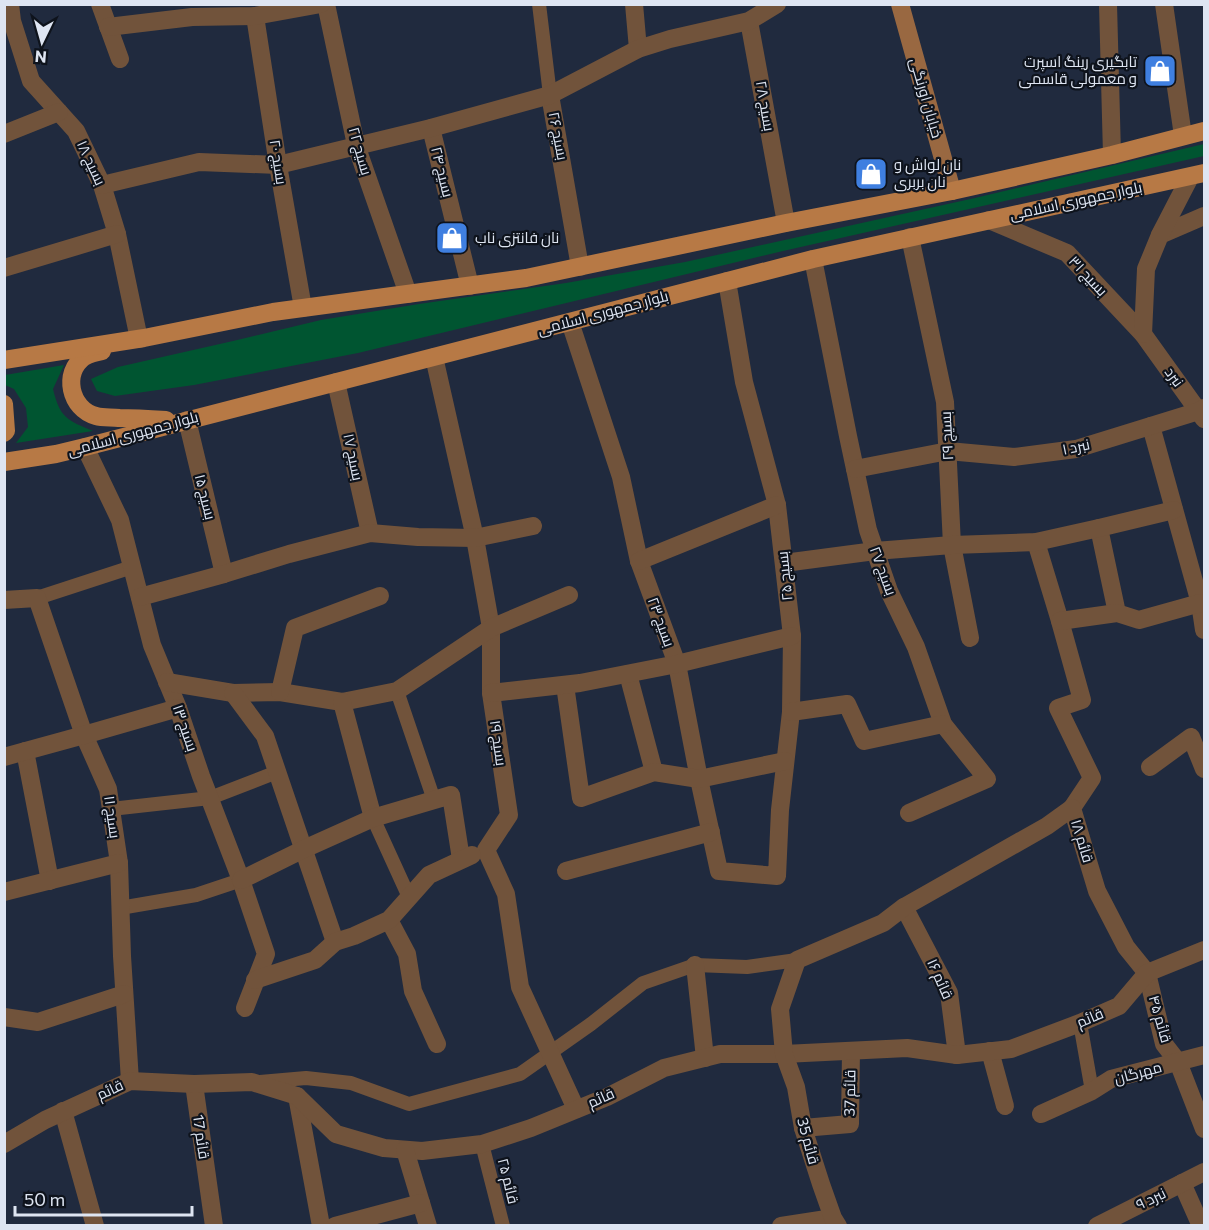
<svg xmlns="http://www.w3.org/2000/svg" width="1209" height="1230" viewBox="0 0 1209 1230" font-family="Commissioner,Cairo,sans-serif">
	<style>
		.green { fill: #005531 }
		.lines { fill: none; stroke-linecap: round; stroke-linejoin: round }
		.lane { stroke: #71533b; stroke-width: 14 }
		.street { stroke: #71533b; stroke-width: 18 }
		.secondary { stroke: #996841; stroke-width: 18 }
		.primary { stroke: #b77945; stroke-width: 18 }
		.labels { text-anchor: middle; stroke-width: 4.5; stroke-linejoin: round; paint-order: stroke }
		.poi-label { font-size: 15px; fill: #dee5f2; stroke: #0e131c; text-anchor: start }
		.street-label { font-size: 15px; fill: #dee5f2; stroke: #0e131c }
	</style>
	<rect width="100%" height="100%" fill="#202a3e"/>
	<g class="green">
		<polygon points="1204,144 1204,156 783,251 358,353 194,385 115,396 97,391 91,379 118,367 233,341 321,320 419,304 566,283 685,262 975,198"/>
		<path d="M64,365L53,389C60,418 67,420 93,431L16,443L28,427L26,408L14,389L5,385V375Z"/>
	</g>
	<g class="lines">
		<g class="lane">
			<polyline points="539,4 550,95"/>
			<polyline points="37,598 132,567"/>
			<polyline points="397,691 434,800"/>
			<polyline points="111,809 210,798 277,772"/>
			<polyline points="373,818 409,897"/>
			<polyline points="120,908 196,895 241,880"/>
			<polyline points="1080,1023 1092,1091"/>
			<polyline points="260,1082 306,1078 351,1083 409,1104 520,1074 591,1024 643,983 695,965 747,967 797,960"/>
			<polyline points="482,1144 503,1226"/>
		</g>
		<g class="street">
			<polyline points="10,4 12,21 31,81 76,131 102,185 117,234 139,339"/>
			<polyline points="100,4 120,59"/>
			<polyline points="326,4 356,145 408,294"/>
			<polyline points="634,4 638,49"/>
			<polyline points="1108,4 1112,155"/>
			<polyline points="1164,4 1183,136"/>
			<polyline points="255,16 278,165 303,308"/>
			<polyline points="749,21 786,223"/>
			<polyline points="108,27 192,17 255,16 321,4"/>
			<polyline points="550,95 580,267"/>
			<polyline points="431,128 470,286"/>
			<polyline points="4,134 59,112"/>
			<polyline points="102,185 199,162 278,165 431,128 550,95 638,49 670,39 749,21 777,4"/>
			<polyline points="989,220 1067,253 1143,334 1204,419"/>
			<polyline points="1160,235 1204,216"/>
			<polyline points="910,237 945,402 952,545 970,638"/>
			<polyline points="813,259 848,436 868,530 889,591 916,647 943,724 987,779 909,813"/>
			<polyline points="4,268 117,234"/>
			<polyline points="570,322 621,477 639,561 677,664 699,779 719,871 777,876 780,810 791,712 792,636 777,505 744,382 727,281"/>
			<polyline points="1143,334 1146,269 1160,235 1190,177"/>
			<polyline points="434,357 475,538 491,628 491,693 509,815 486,850 506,894 520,987 576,1109"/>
			<polyline points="336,382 370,533"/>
			<polyline points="187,420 224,574"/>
			<polyline points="1151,426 1200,603 1204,630"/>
			<polyline points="85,447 120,520 152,645 178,708 201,776 241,880 266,954 245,1008"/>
			<polyline points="855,469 948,451 1014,457 1076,449 1199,411 1204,408"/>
			<polyline points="1099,528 1117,613"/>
			<polyline points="1036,542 1060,621 1082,700 1058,708 1092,778 1072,808 1097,891 1126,947 1147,973 1164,1044 1178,1062 1204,1129"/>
			<polyline points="639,561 777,505"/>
			<polyline points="784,563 875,551 952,545 1036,542 1099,528 1174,510"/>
			<polyline points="140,597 224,574 289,554 370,533 418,537 475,538 533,526"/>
			<polyline points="4,600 37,598 84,735 108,789 119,863 122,956 130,1081"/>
			<polyline points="1060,621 1117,613 1139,620 1200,603"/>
			<polyline points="628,674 654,772"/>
			<polyline points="167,682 233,693 280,692 342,702 397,691 491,628 569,595"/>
			<polyline points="565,685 581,798 654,772 699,779 785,761"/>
			<polyline points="280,692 295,628 380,596"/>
			<polyline points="233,693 265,736 335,942"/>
			<polyline points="491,693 580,683 677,664 792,636"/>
			<polyline points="342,702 373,818"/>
			<polyline points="791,712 847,704 864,741 943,724"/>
			<polyline points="25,751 50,881"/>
			<polyline points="4,757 84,735 178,708"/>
			<polyline points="1150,767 1191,737 1204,769"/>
			<polyline points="566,871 711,832"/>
			<polyline points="241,880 304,849 373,818 451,795 461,859"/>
			<polyline points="4,892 119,863"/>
			<polyline points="904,907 949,993 957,1055"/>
			<polyline points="389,920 407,954 413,991 437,1044"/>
			<polyline points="695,965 705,1058"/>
			<polyline points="255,980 315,960 335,942 354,936 389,920 429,875 472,855"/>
			<polyline points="4,1017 38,1022 124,994"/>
			<polyline points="990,1051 1005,1106"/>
			<polyline points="194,1084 214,1226"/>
			<polyline points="297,1096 321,1226"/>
			<polyline points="63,1111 95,1226"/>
			<polyline points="1041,1114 1092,1091 1111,1079 1204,1055"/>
			<polyline points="803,1128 850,1124 851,1051"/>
			<polyline points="4,1144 45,1120 130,1081 194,1084 252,1082 297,1096 336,1134 384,1148 422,1151 482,1144 531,1128 607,1097 664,1068 720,1054 784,1054 907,1048 957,1055 1011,1049 1080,1023 1119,1006 1147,973 1204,950"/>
			<polyline points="405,1150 428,1226"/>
			<polyline points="1182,1183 1201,1226"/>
			<polyline points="335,1226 421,1203"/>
			<polyline points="781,1226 833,1218"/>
			<polyline points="838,1226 833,1218 821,1184 803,1128 796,1087 784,1054 780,1009 797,960 883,923 904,907 1047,826 1072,808"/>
			<polyline points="1097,1226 1204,1172"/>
		</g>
		<polyline class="secondary" points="900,4 952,191"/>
		<g class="primary">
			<path d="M102,351C96,352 89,354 84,357C62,373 70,409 96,416C103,418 112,417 119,418C135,418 151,419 166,420"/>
			<polyline points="4,360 144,338 273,312 526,278 786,223 952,191 1112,155 1204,131"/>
			<polyline points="4,404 6,431 4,433"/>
			<polyline points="4,462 56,454 85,447 813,259 1204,173"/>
		</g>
	</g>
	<defs>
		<g id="shop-square" transform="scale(1.725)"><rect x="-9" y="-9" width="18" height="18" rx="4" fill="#3f7fe0" stroke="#0e131c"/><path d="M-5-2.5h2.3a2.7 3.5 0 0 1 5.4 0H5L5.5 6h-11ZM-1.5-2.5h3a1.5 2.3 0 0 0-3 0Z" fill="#fff"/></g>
	</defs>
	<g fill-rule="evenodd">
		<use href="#shop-square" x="1160" y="71"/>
		<use href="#shop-square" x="871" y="174"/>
		<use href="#shop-square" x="452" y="238"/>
	</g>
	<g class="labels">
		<g class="poi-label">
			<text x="1137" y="67" text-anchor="end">تابگیری رینگ اسپرت<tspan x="1137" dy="17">و معمولی قاسمی</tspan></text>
			<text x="894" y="170">نان لواش و<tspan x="894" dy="17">نان بربری</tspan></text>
			<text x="475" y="243">نان فانتزی ناب</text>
		</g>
		<g class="street-label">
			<text transform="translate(926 98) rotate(74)" y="5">خیابان اورنگی</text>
			<text transform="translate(765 106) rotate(80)" y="5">بسیج ۲۸</text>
			<text transform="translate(558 136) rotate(79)" y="5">بسیج ۲۶</text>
			<text transform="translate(360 151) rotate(74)" y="5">بسیج ۲۲</text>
			<text transform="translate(278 162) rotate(81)" y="5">بسیج ۲۰</text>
			<text transform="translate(91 163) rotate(65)" y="5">بسیج ۱۸</text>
			<text transform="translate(442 172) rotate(76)" y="5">بسیج ۲۴</text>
			<text transform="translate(1076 201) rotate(-12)" y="5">بلوار جمهوری اسلامی</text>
			<text transform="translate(1088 276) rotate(47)" y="5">بسیج ۳۱</text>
			<text transform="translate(603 313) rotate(-15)" y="5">بلوار جمهوری اسلامی</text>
			<text transform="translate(1174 377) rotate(54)" y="5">نبرد</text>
			<text transform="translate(133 434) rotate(-15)" y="5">بلوار جمهوری اسلامی</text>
			<text transform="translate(947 436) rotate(-93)" y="5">بسیج ۲۹</text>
			<text transform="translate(1076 447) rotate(-12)" y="5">نبرد ۱</text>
			<text transform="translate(353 457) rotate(78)" y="5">بسیج ۱۷</text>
			<text transform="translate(205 497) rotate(76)" y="5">بسیج ۱۵</text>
			<text transform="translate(883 571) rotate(70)" y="5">بسیج ۲۷</text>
			<text transform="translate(785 576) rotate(-96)" y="5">بسیج ۲۵</text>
			<text transform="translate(661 622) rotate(70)" y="5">بسیج ۲۳</text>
			<text transform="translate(185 728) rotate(71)" y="5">بسیج ۱۳</text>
			<text transform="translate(498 743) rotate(82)" y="5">بسیج ۱۹</text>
			<text transform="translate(112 817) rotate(82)" y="5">بسیج ۱۱</text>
			<text transform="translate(1082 841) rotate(73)" y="5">قائم ۱۸</text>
			<text transform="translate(940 979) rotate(66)" y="5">قائم ۱۶</text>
			<text transform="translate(1090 1018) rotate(-23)" y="5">قائم</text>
			<text transform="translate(1160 1019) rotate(74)" y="5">قائم ۴۵</text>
			<text transform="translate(1138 1073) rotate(-15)" y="5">مهرگان</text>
			<text transform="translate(110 1090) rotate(-25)" y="5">قائم</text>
			<text transform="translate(850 1093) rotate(-89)" y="5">قائم 37</text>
			<text transform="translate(601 1098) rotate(-24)" y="5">قائم</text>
			<text transform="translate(201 1137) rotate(82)" y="5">قائم 17</text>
			<text transform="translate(808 1141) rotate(75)" y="5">قائم 35</text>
			<text transform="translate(508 1181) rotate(76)" y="5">قائم ۲۵</text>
			<text transform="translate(1151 1199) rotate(-26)" y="5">نبرد ۹</text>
		</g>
	</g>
	<rect width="1209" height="1230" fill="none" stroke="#dee5f2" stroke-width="12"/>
	<g transform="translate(42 42) rotate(185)" stroke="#0e131c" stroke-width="4.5" paint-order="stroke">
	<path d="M0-4.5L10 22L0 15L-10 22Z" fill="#dee5f2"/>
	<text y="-9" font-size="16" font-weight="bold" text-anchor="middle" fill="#dee5f2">N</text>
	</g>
	<path d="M15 1206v9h177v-9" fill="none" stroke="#dee5f2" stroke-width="3"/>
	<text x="24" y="1206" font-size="18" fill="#dee5f2" stroke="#0e131c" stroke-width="4.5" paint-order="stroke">50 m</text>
</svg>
